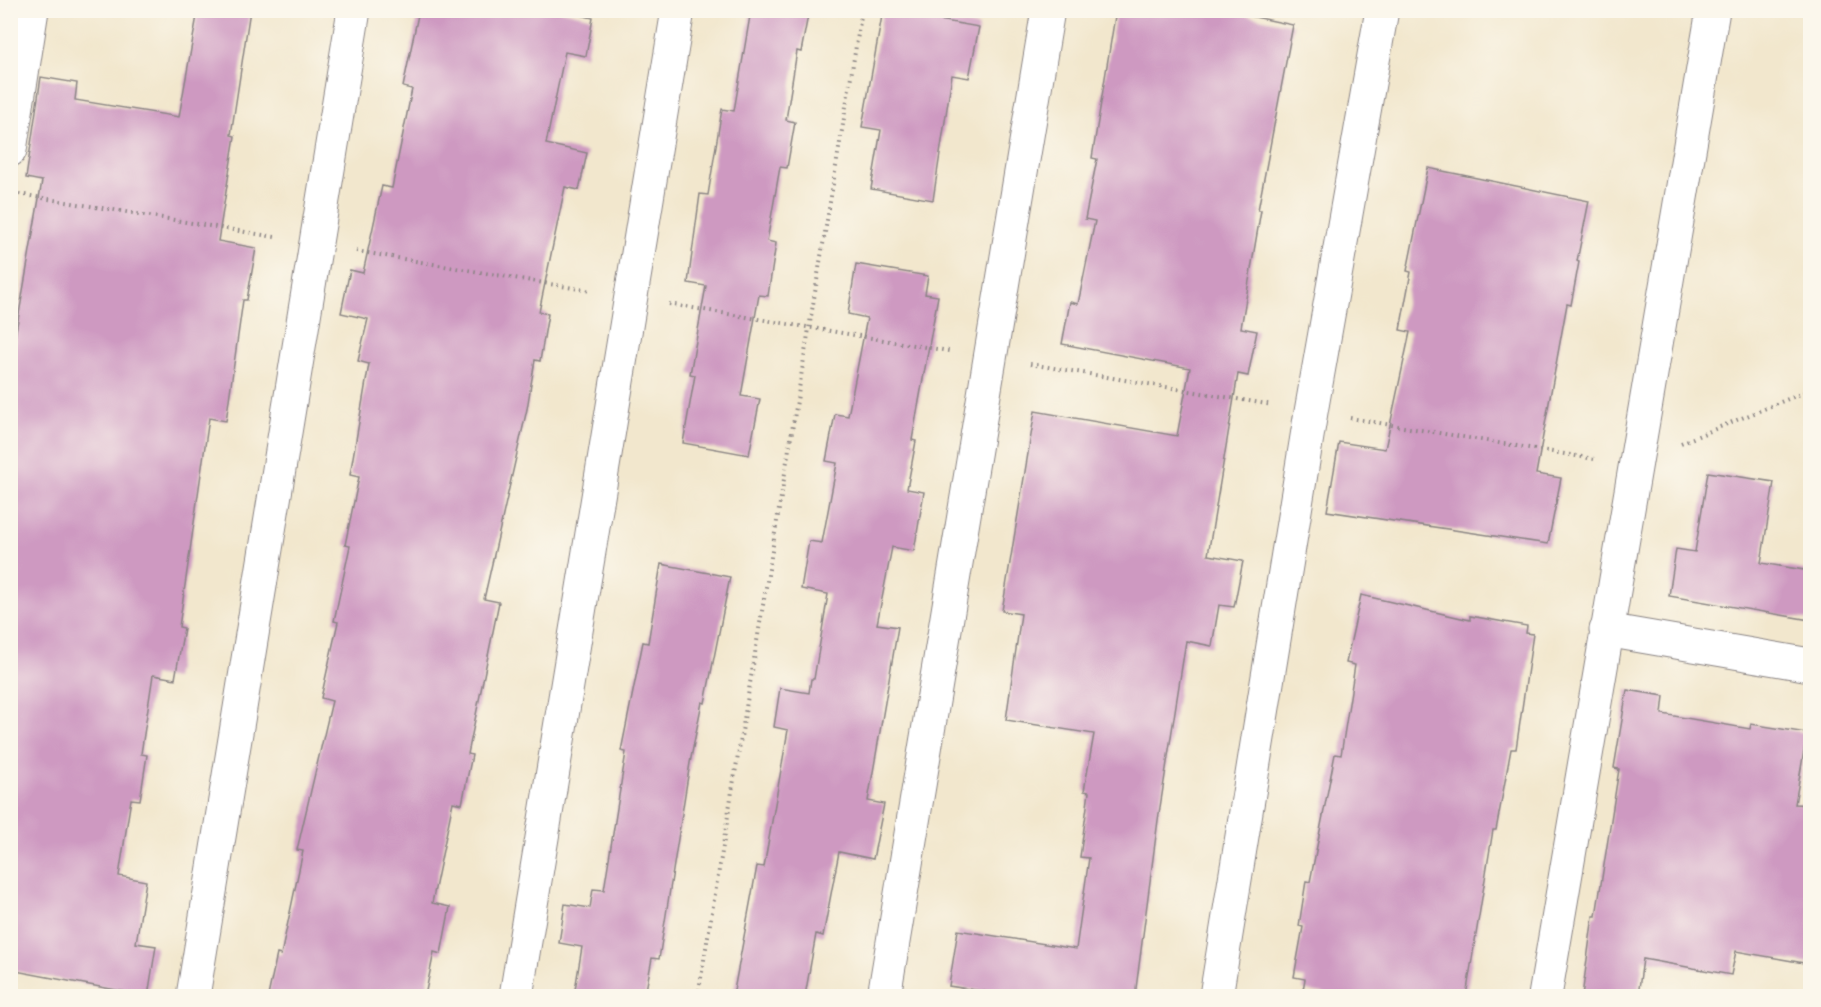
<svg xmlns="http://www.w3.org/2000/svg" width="1821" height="1007" viewBox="0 0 1821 1007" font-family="'Patrick Hand',sans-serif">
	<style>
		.building { fill: #ce99c1 }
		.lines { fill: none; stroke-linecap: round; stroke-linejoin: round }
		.minor-casing { stroke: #8a8484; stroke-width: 35 }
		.path { stroke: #8a8484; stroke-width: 4; stroke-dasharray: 1.5 4.5; stroke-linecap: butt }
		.minor { stroke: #fff; stroke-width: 33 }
	</style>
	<rect width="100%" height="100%" fill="#fbf7ec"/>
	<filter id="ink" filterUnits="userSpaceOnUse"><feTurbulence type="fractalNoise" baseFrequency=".0167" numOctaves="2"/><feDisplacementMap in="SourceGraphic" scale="12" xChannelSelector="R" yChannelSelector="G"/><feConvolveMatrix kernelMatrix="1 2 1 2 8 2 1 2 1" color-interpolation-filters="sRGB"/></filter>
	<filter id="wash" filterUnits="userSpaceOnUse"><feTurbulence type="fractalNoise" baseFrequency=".008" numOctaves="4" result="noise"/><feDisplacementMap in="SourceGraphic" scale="24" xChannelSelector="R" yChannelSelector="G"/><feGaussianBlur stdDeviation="1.35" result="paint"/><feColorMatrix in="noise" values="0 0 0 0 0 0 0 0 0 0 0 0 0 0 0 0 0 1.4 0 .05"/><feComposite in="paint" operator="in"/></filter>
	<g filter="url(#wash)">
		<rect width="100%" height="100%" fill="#f2e7cd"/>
		<g id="blocks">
			<g class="building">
				<polygon points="198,10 250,10 231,135 235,136 218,241 256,248 247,300 243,300 226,421 209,418 179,627 184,628 175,679 153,675 141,754 147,755 140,800 131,799 119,876 146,881 136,943 156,946 148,996 10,970 10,366 42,181 26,178 41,77 77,83 75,100 179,117"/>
				<polygon points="419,10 559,10 593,18 586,56 565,52 546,144 587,153 579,190 565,187 539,312 548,314 540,361 535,360 527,409 484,599 499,602 468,754 472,755 462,804 453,802 432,903 450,907 441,954 434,952 425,996 268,996 277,954 281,955 303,851 297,850 332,701 321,698 338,622 334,621 350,546 345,545 359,477 350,475 369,364 358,361 368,319 341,313 350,270 363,273 382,186 392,188 412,89 403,87"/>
				<polygon points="751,10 809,10 801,52 797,51 786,120 795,122 787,168 780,167 767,241 776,243 768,296 759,295 741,396 760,399 749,455 683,443 695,375 690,374 706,286 688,283 700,194 708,195 722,109 734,111"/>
				<polygon points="883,10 979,27 969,78 952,75 933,200 871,189 881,130 862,127"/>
				<polygon points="1116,10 1221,10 1293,25 1258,210 1261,210 1241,328 1257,331 1248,376 1238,374 1208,555 1243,561 1234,607 1219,605 1212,646 1186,641 1158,820 1135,996 1014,996 949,986 958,930 1076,949 1089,858 1080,857 1089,792 1084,791 1094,734 1006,720 1021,614 1002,611 1035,411 1177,436 1190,368 1062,344 1070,302 1078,304 1095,221 1085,219 1097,159 1092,158"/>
				<polygon points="1428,168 1589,201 1577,261 1579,262 1571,305 1567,304 1536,474 1561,478 1548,544 1327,511 1339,442 1385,449 1410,332 1400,330 1411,272 1407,271"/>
				<polygon points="856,264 928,276 925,294 938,296 912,440 916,441 907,489 924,492 914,551 892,547 877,624 898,627 868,801 884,804 873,859 839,852 823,936 816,934 805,996 733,996 757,866 764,867 788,730 774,727 780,688 809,693 811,679 814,679 828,594 801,589 809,541 822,543 837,463 826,461 835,414 848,416 867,318 848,314"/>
				<polygon points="1708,472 1774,482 1761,563 1810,571 1810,620 1669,596 1676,549 1695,552"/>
				<polygon points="661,564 730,577 705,703 702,702 690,763 659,959 652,958 645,996 574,996 582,947 559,943 565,904 590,908 593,889 604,890 626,752 621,751 643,642 648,643"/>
				<polygon points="1361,595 1470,620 1470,616 1527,626 1526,633 1533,634 1516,749 1511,749 1496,830 1493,830 1466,996 1340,996 1303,990 1305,979 1294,977 1303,927 1299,926 1306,881 1310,882 1335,754 1341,755 1355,665 1346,663"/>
				<polygon points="1627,690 1664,696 1662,714 1750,729 1751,724 1807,733 1795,804 1810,805 1810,964 1736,951 1731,975 1643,959 1638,996 1582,996 1593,916 1596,916 1619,769 1614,768"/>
			</g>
		</g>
	</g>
	<g filter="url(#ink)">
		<use href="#blocks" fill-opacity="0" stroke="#8a8484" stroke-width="1.5"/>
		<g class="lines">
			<g class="minor-casing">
				<g id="minor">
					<polyline points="10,150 32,10"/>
					<polyline points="1606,630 1810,665"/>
					<polyline points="193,996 354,10"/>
					<polyline points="516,996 678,10"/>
					<polyline points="884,996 1048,10"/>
					<polyline points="1216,996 1311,412 1382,10"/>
					<polyline points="1545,996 1713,10"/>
				</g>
			</g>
			<g class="path">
				<polyline points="13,193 275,237"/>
				<polyline points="356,251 591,291"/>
				<polyline points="669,304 949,351"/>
				<polyline points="1030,364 1272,405"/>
				<polyline points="1350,418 1594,459"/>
				<polyline points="1681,443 1810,390"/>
				<polyline points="698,996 862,10"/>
			</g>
			<use href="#minor" class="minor"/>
		</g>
	</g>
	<rect width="1821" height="1007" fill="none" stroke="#fbf7ec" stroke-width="36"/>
</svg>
